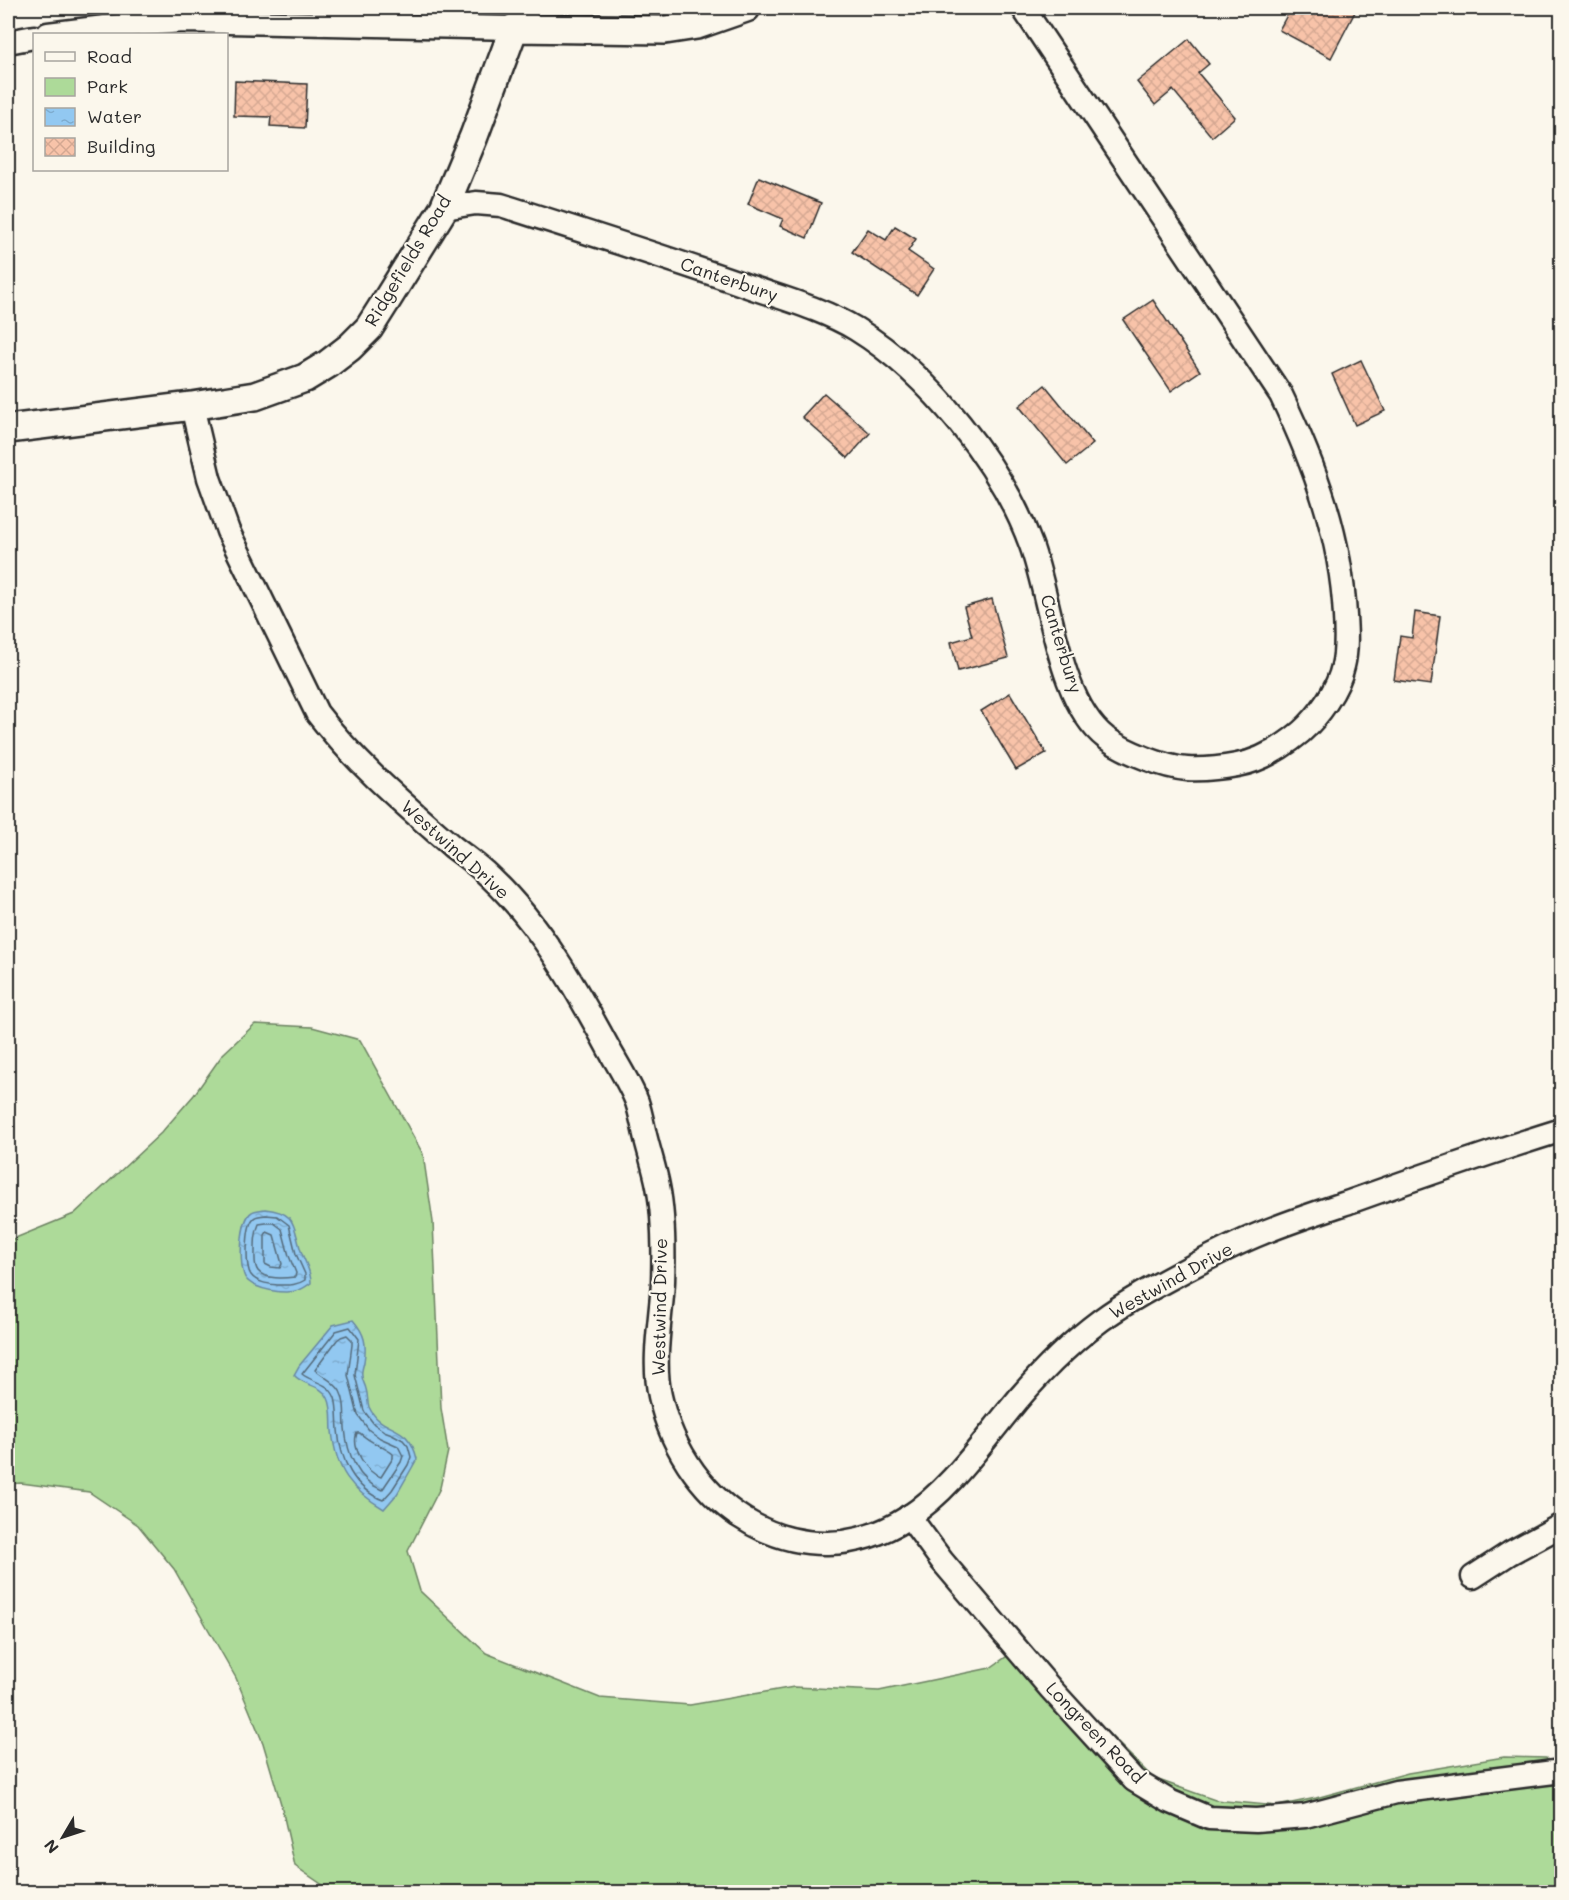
<svg xmlns="http://www.w3.org/2000/svg" width="1569" height="1900" viewBox="0 0 1569 1900" font-family="Mali,sans-serif">
	<style>
		.green { fill: #adda99; stroke: #6c8262; stroke-width: 1.5 }
		.water { fill: url(#water-ripples); stroke: #6989a2; stroke-width: 1.5 }
		.lines { fill: none; stroke-linecap: round; stroke-linejoin: round }
		.shore { stroke: #546a7a; stroke-width: 1.5 }
		.building { fill: url(#building-cross-hatch); stroke: #2b2b2b; stroke-width: 1.5 }
		.minor-casing { stroke: #2b2b2b; stroke-width: 27 }
		.tertiary-casing { stroke: #2b2b2b; stroke-width: 32 }
		.minor { stroke: #fbf7ec; stroke-width: 22 }
		.tertiary { stroke: #fbf7ec; stroke-width: 27 }
		.labels { text-anchor: middle; stroke-width: 4.5; stroke-linejoin: round; paint-order: stroke }
		.street-label { font-size: 18px; fill: #2b2b2b; stroke: #fbf7ec }
	</style>
	<defs>
		<pattern id="water-ripples" width="26" height="14" patternUnits="userSpaceOnUse" patternTransform="scale(1.5)"><rect width="26" height="14" fill="#92c8f1"/><path d="M2 4q2-2 4 0t4 0M15 11q2-2 4 0t4 0" fill="none" stroke="#7eaccf"/></pattern>
		<pattern id="building-cross-hatch" width="8" height="8" patternUnits="userSpaceOnUse" patternTransform="scale(1.5)"><rect width="8" height="8" fill="#f8c3a9"/><path d="M0 0l8 8M0 8l8-8" fill="none" stroke="#d5a892"/></pattern>
	</defs>
	<rect width="100%" height="100%" fill="#fbf7ec"/>
	<filter id="ink" filterUnits="userSpaceOnUse"><feTurbulence type="fractalNoise" baseFrequency=".0167" numOctaves="2"/><feDisplacementMap in="SourceGraphic" scale="12" xChannelSelector="R" yChannelSelector="G"/><feConvolveMatrix kernelMatrix="1 2 1 2 8 2 1 2 1" color-interpolation-filters="sRGB"/></filter>
	<g filter="url(#ink)">
		<polygon class="green" points="255,1024 312,1027 360,1040 423,1154 433,1222 441,1408 448,1451 440,1488 408,1551 420,1591 486,1653 600,1698 690,1705 794,1687 879,1691 990,1668 1026,1643 1073,1698 1153,1778 1215,1800 1277,1806 1316,1798 1408,1773 1504,1757 1546,1758 1561,1778 1561,1892 333,1892 295,1866 281,1804 263,1743 236,1678 174,1569 138,1525 89,1492 21,1483 8,1484 8,1241 74,1214 161,1133 194,1095 223,1054"/>
		<g class="water">
			<path d="M265,1209C297,1212 293,1226 301,1251C305,1263 311,1270 311,1283C308,1285 303,1289 299,1290C286,1295 255,1290 246,1279C238,1268 240,1219 252,1212C255,1210 261,1210 265,1209Z"/>
			<path d="M353,1320C365,1334 367,1344 364,1362C363,1367 361,1371 362,1376C362,1381 365,1384 366,1389C368,1395 367,1401 369,1407C382,1435 408,1420 417,1459L397,1494L384,1509C350,1489 336,1470 332,1431C331,1420 333,1408 328,1398C321,1384 303,1386 294,1375L299,1366L333,1325Z"/>
		</g>
		<g class="lines">
			<g class="shore">
				<path d="M266,1215L277,1216L289,1225L296,1254L305,1274V1280C296,1286 288,1285 277,1285C269,1284 257,1283 251,1275C245,1267 246,1227 253,1219C256,1215 261,1216 266,1215Z"/>
				<path d="M266,1223H274L282,1229L289,1256L296,1273L295,1277C285,1278 265,1280 258,1271C254,1266 255,1258 255,1252C255,1242 255,1233 259,1224Z"/>
				<polygon points="267,1232 274,1235 282,1264 280,1268 271,1267 265,1264 265,1235"/>
				<path d="M350,1327L359,1339L355,1375L364,1411L374,1424L384,1431L392,1434L403,1440L408,1446L411,1457L408,1465L392,1490L383,1500C354,1489 340,1459 338,1430C337,1419 338,1408 335,1398C329,1382 313,1383 302,1374L336,1331Z"/>
				<path d="M347,1335L352,1340V1345L348,1375L358,1415L369,1430L380,1438L398,1446L403,1456L401,1462L382,1490C357,1480 347,1453 345,1428C344,1416 346,1402 340,1391C333,1380 323,1377 315,1370L337,1340L341,1337Z"/>
				<path d="M357,1433H360C370,1443 383,1446 393,1454V1458L381,1477C366,1473 351,1447 357,1433Z"/>
			</g>
		</g>
		<g class="building">
			<polygon points="1291,8 1357,8 1331,58 1279,30"/>
			<polygon points="1189,39 1209,64 1198,73 1235,117 1212,137 1173,90 1155,105 1137,82"/>
			<polygon points="235,81 307,84 305,128 270,126 271,117 234,116"/>
			<polygon points="759,177 821,203 807,238 780,226 783,219 748,204"/>
			<polygon points="895,226 916,239 908,251 934,269 917,295 852,252 868,229 886,240"/>
			<polygon points="1153,300 1200,371 1171,391 1123,320"/>
			<polygon points="1361,360 1385,411 1355,425 1332,374"/>
			<polygon points="1045,385 1093,444 1067,465 1019,406"/>
			<polygon points="824,393 870,433 848,458 802,417"/>
			<polygon points="992,599 1008,658 958,671 951,642 972,636 964,607"/>
			<polygon points="1415,612 1440,616 1431,685 1394,680 1400,636 1412,638"/>
			<polygon points="1010,693 1046,753 1016,770 981,711"/>
		</g>
		<g class="lines">
			<g class="minor-casing">
				<g id="minor">
					<polyline points="48,34 105,27 183,21 514,28 527,8"/>
					<polyline points="8,42 34,37"/>
					<path d="M444,208L476,203L501,205C582,231 662,256 742,284C780,298 821,308 856,329C929,374 1002,465 1031,545C1051,599 1058,701 1106,738C1126,752 1163,767 1187,769C1203,770 1221,768 1237,765C1260,761 1283,747 1301,732C1318,717 1338,690 1343,666C1347,650 1346,632 1345,616C1341,536 1315,466 1281,395L1023,8"/>
					<path d="M192,406L209,478L228,531L317,713C356,764 405,805 453,847C466,857 479,866 490,877C541,925 577,990 610,1051C619,1067 630,1084 637,1102C641,1114 643,1127 646,1139C650,1155 655,1170 658,1186C664,1216 664,1251 663,1282C661,1319 652,1360 660,1396C684,1509 802,1585 907,1518C948,1491 976,1451 1006,1414C1034,1379 1066,1346 1101,1320C1124,1303 1150,1289 1176,1275C1204,1260 1232,1245 1262,1233C1291,1221 1322,1211 1352,1201C1422,1176 1491,1152 1562,1130"/>
					<polyline points="909,1516 942,1561 1051,1689 1134,1780 1169,1801 1209,1818 1256,1820 1305,1816 1396,1792 1562,1771"/>
					<polyline points="1473,1577 1510,1553 1562,1525"/>
				</g>
			</g>
			<g class="tertiary-casing">
				<polyline id="tertiary" points="8,429 192,406 255,396 305,378 328,364 350,347 369,328 388,298 444,208 474,136 514,28 665,30 697,25 746,8"/>
			</g>
			<use href="#minor" class="minor"/>
			<use href="#tertiary" class="tertiary"/>
		</g>
	</g>
	<g class="labels">
		<g class="street-label">
			<text transform="translate(408 261) rotate(-59)" y="6">Ridgefields Road</text>
			<text transform="translate(729 280) rotate(19)" y="6">Canterbury</text>
			<text transform="translate(1061 644) rotate(73)" y="6">Canterbury</text>
			<text transform="translate(455 850) rotate(42)" y="6">Westwind Drive</text>
			<text transform="translate(1171 1281) rotate(-29)" y="6">Westwind Drive</text>
			<text transform="translate(660 1307) rotate(-89)" y="6">Westwind Drive</text>
			<text transform="translate(1095 1733) rotate(46)" y="6">Longreen Road</text>
		</g>
	</g>
	<rect width="1569" height="1900" fill="none" stroke="#fbf7ec" stroke-width="30"/>
	<rect x="15" y="15" width="1539" height="1870" fill="none" stroke="#2b2b2b" stroke-width="2" filter="url(#ink)"/>
	<rect x="33" y="33" width="195" height="138" fill="#fbf7ec" stroke="#a8a59f" stroke-width="1.5"/>
	<rect x="45" y="52" width="30" height="9" fill="#fbf7ec" stroke="#a8a59f" stroke-width="1.5"/>
	<text x="87" y="63" font-size="18" fill="#2b2b2b">Road</text>
	<rect x="45" y="78" width="30" height="18" fill="#adda99" stroke="#a8a59f" stroke-width="1.5"/>
	<text x="87" y="93" font-size="18" fill="#2b2b2b">Park</text>
	<rect x="45" y="108" width="30" height="18" fill="url(#water-ripples)" stroke="#a8a59f" stroke-width="1.5"/>
	<text x="87" y="123" font-size="18" fill="#2b2b2b">Water</text>
	<rect x="45" y="138" width="30" height="18" fill="url(#building-cross-hatch)" stroke="#a8a59f" stroke-width="1.5"/>
	<text x="87" y="153" font-size="18" fill="#2b2b2b">Building</text>
	<g transform="translate(63 1837) rotate(231)" stroke="#fbf7ec" stroke-width="4.5" paint-order="stroke">
	<path d="M0-4.5L10 22L0 15L-10 22Z" fill="#2b2b2b"/>
	<text y="-9" font-size="16" font-weight="bold" text-anchor="middle" fill="#2b2b2b">N</text>
	</g>
</svg>
